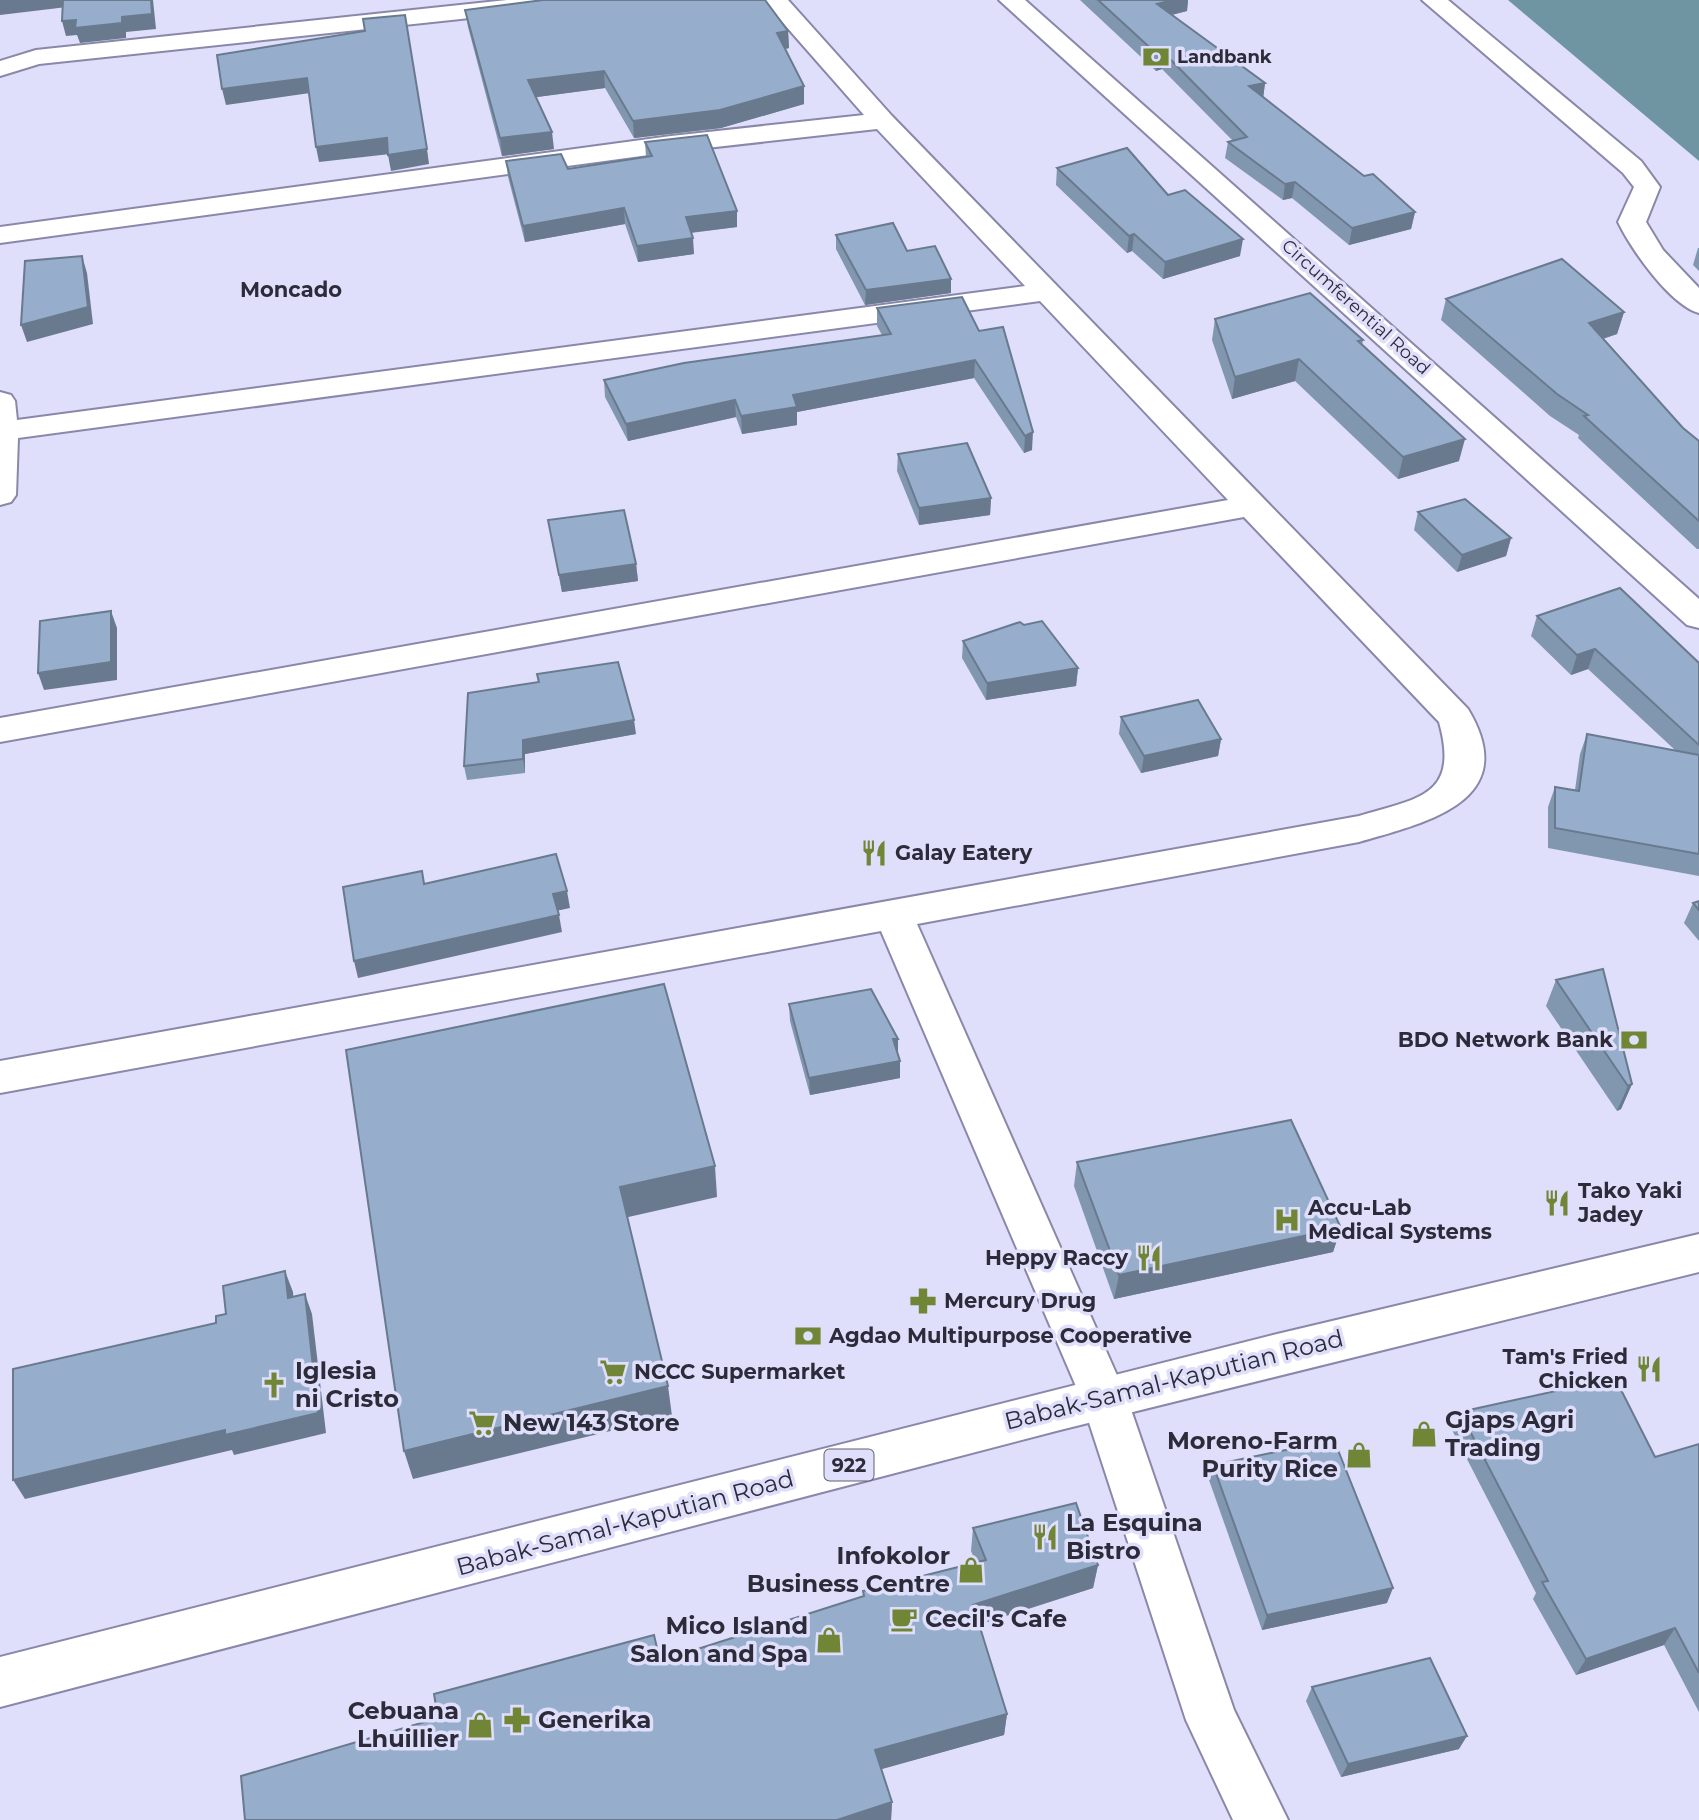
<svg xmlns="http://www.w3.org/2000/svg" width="1699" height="1820" viewBox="0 0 1699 1820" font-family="Montserrat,sans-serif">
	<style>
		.water { fill: #6f95a2 }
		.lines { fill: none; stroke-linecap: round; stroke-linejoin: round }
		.minor-casing { stroke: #8a88a9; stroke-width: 4 }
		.secondary-casing { stroke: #8a88a9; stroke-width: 4 }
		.primary-casing { stroke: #8a88a9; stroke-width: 4 }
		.minor { fill: #fff; fill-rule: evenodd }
		.secondary { fill: #fff; fill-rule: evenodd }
		.primary { fill: #fff; fill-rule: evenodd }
		.wall { fill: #8196af }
		.shaded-wall { fill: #697a8e }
		.building { fill: #96aecb; stroke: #697a8e; stroke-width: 2 }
		.labels { text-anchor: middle; stroke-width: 7; stroke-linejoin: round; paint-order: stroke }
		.far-poi-label { font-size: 18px; font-weight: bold; fill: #2c2b39; stroke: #dfdefb; text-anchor: start }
		.far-street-label { font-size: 18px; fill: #2c2b39; stroke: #dfdefb }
		.shield { fill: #dfdefb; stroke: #626173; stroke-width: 2 }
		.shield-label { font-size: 19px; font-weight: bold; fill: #2c2b39 }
		.far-quarter-label { font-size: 21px; font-weight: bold; fill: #2c2b39; stroke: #dfdefb }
		.poi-label { font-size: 21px; font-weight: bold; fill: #2c2b39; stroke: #dfdefb; text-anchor: start }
		.near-poi-label { font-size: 24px; font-weight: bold; fill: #2c2b39; stroke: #dfdefb; text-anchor: start }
		.near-street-label { font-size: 24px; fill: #2c2b39; stroke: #dfdefb }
	</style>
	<rect width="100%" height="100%" fill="#dfdefb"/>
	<polygon class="water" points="1508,0 1699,0 1699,161"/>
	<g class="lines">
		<g class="minor-casing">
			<g id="minor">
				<polygon points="507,0 586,0 582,5 574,7 39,64 0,76 0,61 36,50"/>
				<path d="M763,0H788L892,116L1468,709C1524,802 1424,823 1359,842L917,924L1127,1398L1234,1710L1288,1820H1233L1186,1720L1081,1398L881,931L0,1093V1061L1359,816C1418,798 1460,797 1439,722L1244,517L0,742V718L1228,500L1040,301L18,438L16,495L11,502L0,505V392L11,395L15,401L17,420L1025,286L877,129L671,152L0,243V227L671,136L864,115Z"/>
				<path d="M1422,0H1448L1641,161L1660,187L1646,222L1663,250L1699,288V313C1670,305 1631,249 1618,222L1634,187L1623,173Z"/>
			</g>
		</g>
		<g class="secondary-casing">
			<polygon id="secondary" points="999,0 1025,0 1699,599 1699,628 1687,625"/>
		</g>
		<g class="primary-casing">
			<polygon id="primary" points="1699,1234 1699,1272 1060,1430 0,1707 0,1657 1273,1335"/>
		</g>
		<use href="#minor" class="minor"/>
		<use href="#secondary" class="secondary"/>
		<use href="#primary" class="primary"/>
	</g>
	<g class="wall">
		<polygon points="1080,0 1188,0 1187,11 1172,15 1265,83 1263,98 1364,176 1415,212 1411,229 1349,245 1292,198 1283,200 1225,158 1228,142 1233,141 1162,69 1156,71"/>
		<polygon points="465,10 788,31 789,48 785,49 804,86 804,104 721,128 634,138 605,88 536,97 554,149 502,156 468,27"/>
		<polygon points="645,142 737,227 691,233 694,254 638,262 625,224 525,242 508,177 506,161 568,169 646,157"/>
		<polygon points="1057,168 1168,195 1240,256 1163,279 1132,251 1127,253 1056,185"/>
		<polygon points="836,235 907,251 951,293 865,305 836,249"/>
		<polygon points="1698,248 1699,248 1699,271 1693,265"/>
		<polygon points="962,297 1032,450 1024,453 974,378 797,412 797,425 742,434 736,417 628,441 605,397 604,380 882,335 877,326 877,308"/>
		<polygon points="1446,299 1624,312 1617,334 1603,339 1683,428 1699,441 1699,549 1697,549 1578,438 1579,435 1550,416 1441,320"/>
		<polygon points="1215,319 1363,340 1362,346 1459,461 1398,479 1295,381 1232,399 1212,340"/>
		<polygon points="898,454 991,498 990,515 919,525 897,471"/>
		<polygon points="1418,512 1511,538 1506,556 1457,572 1414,530"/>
		<polygon points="548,520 636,564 638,581 562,592 551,537"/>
		<polygon points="1537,616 1699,663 1699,876 1548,848 1548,807 1555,787 1575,790 1580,754 1587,734 1675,750 1588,669 1571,675 1531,636"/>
		<polygon points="963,641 1078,668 1076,686 986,700 962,658"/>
		<polygon points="537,674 636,734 525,754 525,773 467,780 464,766 538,682"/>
		<polygon points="1121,717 1221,739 1218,756 1141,773 1119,734"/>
		<polygon points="1699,901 1699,941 1684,923 1693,903"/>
		<polygon points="1556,980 1632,1084 1621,1109 1617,1111 1546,1006"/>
		<polygon points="789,1004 898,1039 898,1054 900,1061 900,1078 810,1095 790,1021"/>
		<polygon points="1077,1162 1341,1228 1333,1252 1114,1299 1074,1186"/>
		<polygon points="1460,1412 1655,1457 1699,1444 1699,1712 1664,1645 1576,1675 1533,1599 1536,1593 1452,1430"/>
		<polygon points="1213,1465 1387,1603 1262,1630 1209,1480"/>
		<polygon points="973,1528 1098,1565 1093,1588 979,1625 1007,1714 1004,1735 881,1769 892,1802 891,1820 245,1820 660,1661 863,1597 863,1591 976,1562 971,1551"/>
		<polygon points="1312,1687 1459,1749 1341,1777 1306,1701"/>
	</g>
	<g class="shaded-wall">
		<polygon points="0,0 65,0 67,7 0,15"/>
		<polygon points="151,0 153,0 156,29 126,32 126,38 80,43 77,35 66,36 62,21 122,17"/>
		<polygon points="1173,0 1188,0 1187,11 1155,19 1157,4"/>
		<polygon points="788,31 789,48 777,51 777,33"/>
		<polygon points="1164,53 1162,69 1156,71 1158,55"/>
		<polygon points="604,71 605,88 530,98 528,80"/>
		<polygon points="307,78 310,93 226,105 222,89"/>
		<polygon points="1265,83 1263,99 1249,86"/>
		<polygon points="804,86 804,104 721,128 634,138 633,121"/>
		<polygon points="552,132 554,149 502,156 500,138"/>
		<polygon points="387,138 390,154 319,162 316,147"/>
		<polygon points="427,149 429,164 391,171 388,155"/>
		<polygon points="1295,182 1292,198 1283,200 1285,184"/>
		<polygon points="624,208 625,224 525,242 523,226"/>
		<polygon points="737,211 737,227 687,233 686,217"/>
		<polygon points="1415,212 1411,229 1349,245 1352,228"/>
		<polygon points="1134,234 1132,251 1127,253 1129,236"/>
		<polygon points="693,238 694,254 638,262 637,246"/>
		<polygon points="1243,239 1240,256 1163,279 1165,262"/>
		<polygon points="82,256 87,273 93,324 27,342 21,325"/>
		<polygon points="951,279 951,293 865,305 866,290"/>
		<polygon points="1624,312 1617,334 1583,345 1589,323"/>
		<polygon points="1299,359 1295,381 1232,399 1235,377"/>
		<polygon points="975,360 974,378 797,412 797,425 742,434 741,416 793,395"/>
		<polygon points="735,400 736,417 628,441 626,424"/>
		<polygon points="1033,432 1032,450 1024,453 1025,436"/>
		<polygon points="1465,439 1459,461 1398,479 1403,457"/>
		<polygon points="991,498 990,515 919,525 919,508"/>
		<polygon points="1511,538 1506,556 1457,572 1462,555"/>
		<polygon points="636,564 638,581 562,592 559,575"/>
		<polygon points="111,611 117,628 117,680 44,690 38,673"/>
		<polygon points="1595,649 1588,669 1571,675 1577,655"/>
		<polygon points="1078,668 1076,686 986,700 987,683"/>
		<polygon points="634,720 636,734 525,754 525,773 523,759 523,740"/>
		<polygon points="1221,739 1218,756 1141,773 1144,756"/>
		<polygon points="567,891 570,908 556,911 553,894"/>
		<polygon points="559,915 562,932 358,978 354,961"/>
		<polygon points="893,1039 898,1039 898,1056"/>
		<polygon points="900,1061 900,1078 810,1095 809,1078"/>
		<polygon points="1632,1084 1621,1109 1617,1111 1628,1086"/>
		<polygon points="715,1166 717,1197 624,1218 620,1187"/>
		<polygon points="1341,1228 1333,1252 1114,1299 1119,1275"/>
		<polygon points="285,1271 293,1292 295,1318 288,1298"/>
		<polygon points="305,1294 312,1314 326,1433 234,1455 232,1450 25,1499 13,1480"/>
		<polygon points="668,1386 672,1416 413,1479 404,1451"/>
		<polygon points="1098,1565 1093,1588 970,1627 973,1605"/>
		<polygon points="1393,1588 1387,1603 1262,1630 1267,1615"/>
		<polygon points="1675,1628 1664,1645 1576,1675 1586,1659"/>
		<polygon points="1007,1714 1004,1735 875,1771 875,1750"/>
		<polygon points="1467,1736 1459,1749 1341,1777 1348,1764"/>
		<polygon points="892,1802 891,1820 837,1820"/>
	</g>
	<g class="building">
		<polygon points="63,0 151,0 152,14 122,17 122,23 75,28 76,20 62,21"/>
		<polygon points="543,0 765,0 788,31 777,33 804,86 720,110 633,121 604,71 528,80 552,132 500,138 465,10"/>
		<polygon points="1098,0 1173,0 1157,4 1265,83 1249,86 1364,176 1373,174 1415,212 1352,228 1295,182 1285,184 1228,142 1247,137 1164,53 1158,55"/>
		<polygon points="405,15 427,149 388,155 387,138 316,147 307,78 222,89 217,55 365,31 363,19"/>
		<polygon points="707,135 737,211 686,217 693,238 637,246 624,208 523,226 506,161 561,154 568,169 652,156 645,142"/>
		<polygon points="1127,148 1168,195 1185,190 1243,239 1165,262 1134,234 1129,236 1057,168"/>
		<polygon points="893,223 907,251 935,246 951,279 866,290 836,235"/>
		<polygon points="82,256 88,307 21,325 25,261"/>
		<polygon points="1562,259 1624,312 1589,323 1683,428 1699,441 1699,521 1584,416 1588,415 1557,394 1446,299"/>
		<polygon points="1310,293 1363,340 1358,341 1465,439 1403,457 1299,359 1235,377 1215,319"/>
		<polygon points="962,297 979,331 1003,327 1033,432 1025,436 975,360 793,395 797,407 741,416 735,400 626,424 604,380 684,363 891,334 877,308"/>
		<polygon points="967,443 991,498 919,508 898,454"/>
		<polygon points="1465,499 1511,538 1462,555 1418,512"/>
		<polygon points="624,510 636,564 559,575 548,520"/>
		<polygon points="1620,588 1699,663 1699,745 1595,649 1577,655 1537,616"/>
		<polygon points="111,611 111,662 38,673 40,621"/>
		<polygon points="1042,621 1078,668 987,683 963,641 1020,622 1024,625"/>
		<polygon points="618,662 634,720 523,740 523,759 464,766 468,693 539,682 537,674"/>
		<polygon points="1198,700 1221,739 1144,756 1121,717"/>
		<polygon points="1587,734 1699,755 1699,854 1555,828 1555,787 1579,791"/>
		<polygon points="556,854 567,891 553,894 559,915 354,961 343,887 422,871 424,884"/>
		<polygon points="1699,901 1699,910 1693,903"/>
		<polygon points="1603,969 1632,1084 1628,1086 1556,980"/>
		<polygon points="664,984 715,1166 620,1187 668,1386 404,1451 346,1050"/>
		<polygon points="871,989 898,1039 893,1039 900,1061 809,1078 789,1004"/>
		<polygon points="1291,1120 1341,1228 1119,1275 1077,1162"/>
		<polygon points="285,1271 288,1298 305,1294 318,1413 225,1435 225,1430 13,1480 13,1369 216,1323 216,1316 226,1314 223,1286"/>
		<polygon points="1615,1378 1655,1457 1699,1444 1699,1673 1675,1628 1586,1659 1542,1582 1548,1581 1460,1412"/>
		<polygon points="1334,1440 1393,1588 1267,1615 1213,1465"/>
		<polygon points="1076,1503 1098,1565 973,1605 1007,1714 875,1750 892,1802 837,1820 245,1820 241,1776 438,1718 434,1694 654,1635 660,1661 864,1596 863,1591 986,1560 973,1528"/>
		<polygon points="1430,1658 1467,1736 1348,1764 1312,1687"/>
	</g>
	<defs>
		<g id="bank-bare" transform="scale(2.1)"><path d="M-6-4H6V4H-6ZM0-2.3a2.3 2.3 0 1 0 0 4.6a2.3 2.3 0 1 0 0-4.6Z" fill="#718536" stroke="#dfdefb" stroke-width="2.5" paint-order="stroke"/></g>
		<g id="restaurant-bare" transform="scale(2.1)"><path d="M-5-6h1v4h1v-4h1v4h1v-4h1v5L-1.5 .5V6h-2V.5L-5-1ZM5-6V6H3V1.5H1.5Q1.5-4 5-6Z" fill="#718536" stroke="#dfdefb" stroke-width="2.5" paint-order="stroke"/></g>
		<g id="hospital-bare" transform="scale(2.1)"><path d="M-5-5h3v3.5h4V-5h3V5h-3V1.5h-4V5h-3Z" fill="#718536" stroke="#dfdefb" stroke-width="2.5" paint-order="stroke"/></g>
		<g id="pharmacy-bare" transform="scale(2.1)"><path d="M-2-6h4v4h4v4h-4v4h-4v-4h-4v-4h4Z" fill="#718536" stroke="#dfdefb" stroke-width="2.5" paint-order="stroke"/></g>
		<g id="supermarket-bare" transform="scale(2.1)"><path d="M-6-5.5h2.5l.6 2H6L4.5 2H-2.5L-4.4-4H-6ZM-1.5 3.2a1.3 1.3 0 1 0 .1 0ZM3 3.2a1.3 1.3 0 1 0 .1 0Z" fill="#718536" stroke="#dfdefb" stroke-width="2.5" paint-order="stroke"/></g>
		<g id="church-bare" transform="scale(2.1)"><path d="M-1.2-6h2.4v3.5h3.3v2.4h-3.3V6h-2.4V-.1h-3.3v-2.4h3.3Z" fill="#718536" stroke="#dfdefb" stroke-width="2.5" paint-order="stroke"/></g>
		<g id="shop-bare" transform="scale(2.1)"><path d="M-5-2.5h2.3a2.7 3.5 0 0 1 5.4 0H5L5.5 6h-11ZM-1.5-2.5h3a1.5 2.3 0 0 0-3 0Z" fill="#718536" stroke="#dfdefb" stroke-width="2.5" paint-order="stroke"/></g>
		<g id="cafe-bare" transform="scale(2.1)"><path d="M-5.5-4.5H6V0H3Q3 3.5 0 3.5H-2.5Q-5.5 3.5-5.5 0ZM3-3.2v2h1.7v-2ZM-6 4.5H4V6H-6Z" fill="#718536" stroke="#dfdefb" stroke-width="2.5" paint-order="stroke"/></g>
	</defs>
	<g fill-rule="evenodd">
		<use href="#bank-bare" x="1156" y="57"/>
		<use href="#restaurant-bare" x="874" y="853"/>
		<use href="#bank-bare" x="1634" y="1040"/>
		<use href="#restaurant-bare" x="1557" y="1203"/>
		<use href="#hospital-bare" x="1287" y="1220"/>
		<use href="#restaurant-bare" x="1149" y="1258"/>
		<use href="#pharmacy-bare" x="923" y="1301"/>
		<use href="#bank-bare" x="808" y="1336"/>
		<use href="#restaurant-bare" x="1649" y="1369"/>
		<use href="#supermarket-bare" x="613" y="1372"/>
		<use href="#church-bare" x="274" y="1385"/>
		<use href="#supermarket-bare" x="482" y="1423"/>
		<use href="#shop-bare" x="1424" y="1434"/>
		<use href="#shop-bare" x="1359" y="1455"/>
		<use href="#restaurant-bare" x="1045" y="1537"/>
		<use href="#shop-bare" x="971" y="1570"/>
		<use href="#cafe-bare" x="904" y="1619"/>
		<use href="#shop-bare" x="829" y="1640"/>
		<use href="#pharmacy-bare" x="517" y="1720"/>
		<use href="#shop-bare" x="480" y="1725"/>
	</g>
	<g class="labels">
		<g class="far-poi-label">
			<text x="1177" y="63">Landbank</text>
		</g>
		<g class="far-street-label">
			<text transform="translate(1356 307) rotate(42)" y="6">Circumferential Road</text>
		</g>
		<rect class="shield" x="824.5" y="1449.5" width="49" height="31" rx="5"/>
		<g class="shield-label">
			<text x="849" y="1472">922</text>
		</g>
		<g class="far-quarter-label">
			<text x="291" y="297">Moncado</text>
		</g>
		<g class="poi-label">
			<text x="895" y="860">Galay Eatery</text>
			<text x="1613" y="1047" text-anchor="end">BDO Network Bank</text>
			<text x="1578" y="1198">Tako Yaki<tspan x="1578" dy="24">Jadey</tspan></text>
			<text x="1308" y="1215">Accu-Lab<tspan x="1308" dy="24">Medical Systems</tspan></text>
			<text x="1128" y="1265" text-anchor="end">Heppy Raccy</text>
			<text x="944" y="1308">Mercury Drug</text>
			<text x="829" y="1343">Agdao Multipurpose Cooperative</text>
			<text x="1628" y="1364" text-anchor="end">Tam's Fried<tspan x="1628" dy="24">Chicken</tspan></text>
			<text x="634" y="1379">NCCC Supermarket</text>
		</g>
		<g class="near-poi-label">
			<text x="295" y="1379">Iglesia<tspan x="295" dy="28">ni Cristo</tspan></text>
			<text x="1445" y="1428">Gjaps Agri<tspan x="1445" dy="28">Trading</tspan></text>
			<text x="503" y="1431">New 143 Store</text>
			<text x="1338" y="1449" text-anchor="end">Moreno-Farm<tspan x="1338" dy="28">Purity Rice</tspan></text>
			<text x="1066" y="1531">La Esquina<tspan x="1066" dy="28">Bistro</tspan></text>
			<text x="950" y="1564" text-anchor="end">Infokolor<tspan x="950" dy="28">Business Centre</tspan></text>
			<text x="925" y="1627">Cecil's Cafe</text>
			<text x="808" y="1634" text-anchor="end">Mico Island<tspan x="808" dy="28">Salon and Spa</tspan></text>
			<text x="459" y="1719" text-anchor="end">Cebuana<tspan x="459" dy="28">Lhuillier</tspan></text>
			<text x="538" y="1728">Generika</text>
		</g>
		<g class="near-street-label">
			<text transform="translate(1174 1380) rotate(-14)" y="8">Babak-Samal-Kaputian Road</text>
			<text transform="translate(625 1523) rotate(-15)" y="8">Babak-Samal-Kaputian Road</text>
		</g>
	</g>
</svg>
